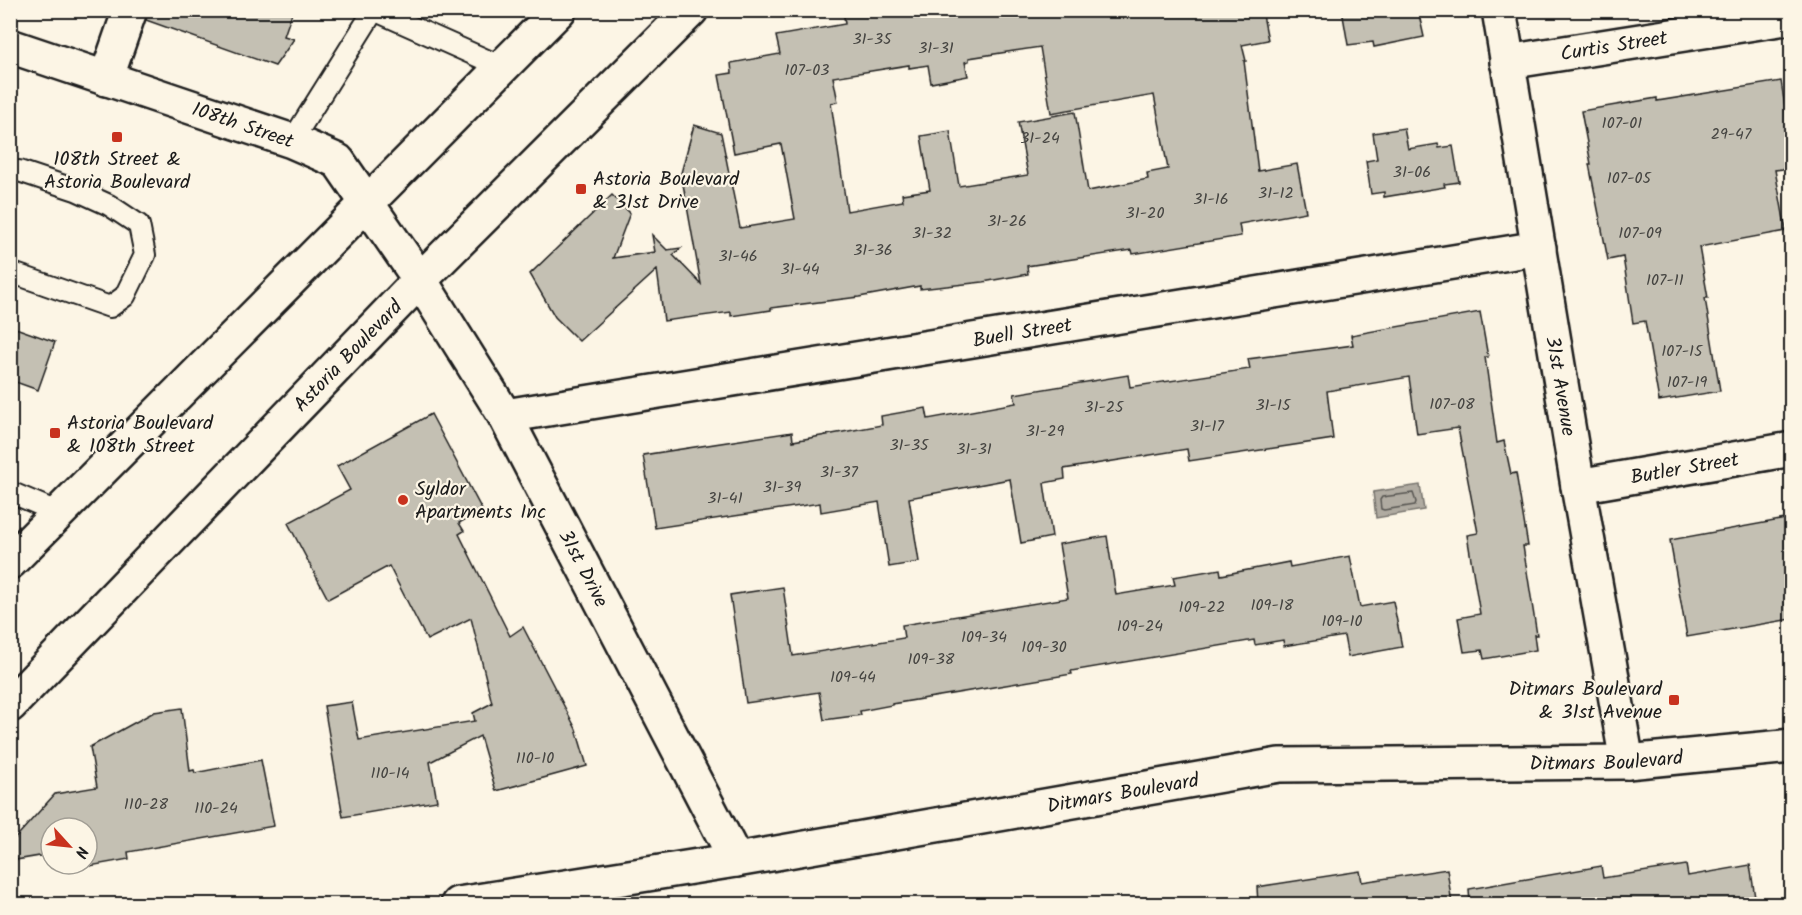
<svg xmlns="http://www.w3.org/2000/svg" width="1802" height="915" viewBox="0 0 1802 915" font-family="Kalam,sans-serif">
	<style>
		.water { fill: #b0aba1; stroke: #75726c; stroke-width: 1.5 }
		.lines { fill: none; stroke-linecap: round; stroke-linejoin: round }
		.shore { stroke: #575551; stroke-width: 1.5 }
		.building { fill: #c4c0b3; stroke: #1c1c1c; stroke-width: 1.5; fill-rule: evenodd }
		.lane-casing { stroke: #1c1c1c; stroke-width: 24 }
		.street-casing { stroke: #1c1c1c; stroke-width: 38 }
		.secondary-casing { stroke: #1c1c1c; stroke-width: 38 }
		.primary-casing { stroke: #1c1c1c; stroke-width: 38 }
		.lane { stroke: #fcf5e5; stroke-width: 20 }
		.street { stroke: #fcf5e5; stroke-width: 33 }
		.secondary { stroke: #fcf5e5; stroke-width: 33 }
		.primary { stroke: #fcf5e5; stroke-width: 33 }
		.poi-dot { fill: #c8321e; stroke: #fcf5e5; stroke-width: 2 }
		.labels { text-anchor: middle; stroke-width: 4.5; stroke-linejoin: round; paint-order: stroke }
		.number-label { font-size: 16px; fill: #464542 }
		.street-label { font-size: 20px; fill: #1c1c1c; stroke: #fcf5e5 }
		.poi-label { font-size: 20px; fill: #1c1c1c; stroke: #fcf5e5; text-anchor: start }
	</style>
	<rect width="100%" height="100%" fill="#fcf5e5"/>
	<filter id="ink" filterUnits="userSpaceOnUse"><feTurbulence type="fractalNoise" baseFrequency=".0167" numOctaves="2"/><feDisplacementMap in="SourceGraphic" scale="12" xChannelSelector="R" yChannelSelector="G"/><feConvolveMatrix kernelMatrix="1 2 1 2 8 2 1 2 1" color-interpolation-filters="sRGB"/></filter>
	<g filter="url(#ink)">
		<polygon class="water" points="1420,485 1424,510 1376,518 1373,492"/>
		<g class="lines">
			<polygon class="shore" points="1413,493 1416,502 1415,505 1384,510 1381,509 1380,500 1382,497"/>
		</g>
		<g class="building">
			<polygon points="148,10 293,10 284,36 294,39 275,66 146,20"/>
			<path d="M843,10H1262L1268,40L1242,45L1246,61H1244L1258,171L1297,164L1306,212L1239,224L1241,236L1133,254L1132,250L1027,266L1028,274L983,282L920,289V286L859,297L771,308V310L731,316V312L664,321L657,270L579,341L555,317L530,274L612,195L630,213L613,258L655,252L652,235L667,250L681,248L673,255L701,284L681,173L694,125L721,133L740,228L795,219L781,144L734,153L719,75L732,73L731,63L780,54L776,36L845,24ZM1040,47L1051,113L1154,95L1168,169L1147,173L1148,179L1088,191L1075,112L1018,122L1028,175L959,186L950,131L921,136L930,190L902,194L903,201L847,211L831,103L838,102L833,77L909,65V68L928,65L931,83L968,76L965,62L969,61V58Z"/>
			<polygon points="1342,10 1418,10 1424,37 1374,47 1373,42 1348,45"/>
			<polygon points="1781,81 1791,146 1791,168 1775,170 1786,231 1699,247 1708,298 1705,298 1720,391 1659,401 1645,321 1633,323 1623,257 1608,260 1589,164 1591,164 1581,111 1657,98 1657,101"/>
			<polygon points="1404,128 1408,149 1438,144 1439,148 1453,146 1459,182 1444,184 1445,187 1384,197 1384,192 1371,194 1366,161 1377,159 1373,133"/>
			<polygon points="1480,312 1488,357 1485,357 1497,443 1504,441 1511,474 1516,473 1528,546 1523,546 1537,635 1534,635 1536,650 1484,659 1482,650 1464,652 1458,618 1480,614 1467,535 1478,533 1458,428 1417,434 1409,377 1327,391 1333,439 1189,461 1187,449 1064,469 1065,479 1044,483 1052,537 1021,543 1010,479 909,498 919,562 889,567 879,502 821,512 820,503 655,528 643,455 792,432 793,441 882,425 881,416 926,408 928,419 1016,403 1014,394 1128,375 1130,387 1250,369 1248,359 1353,345 1351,335"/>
			<polygon points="10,326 55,342 38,390 10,380"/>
			<polygon points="431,414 482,510 459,523 464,531 459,534 510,636 523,627 576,729 587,766 496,791 480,736 430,762 437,801 343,817 324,706 352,702 359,740 475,721 473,713 492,703 471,618 427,640 389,566 328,599 288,523 350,490 337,466"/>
			<polygon points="1791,518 1791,619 1687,637 1670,540"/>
			<polygon points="1107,536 1116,595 1175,585 1173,577 1220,569 1221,575 1289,562 1290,567 1350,556 1360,607 1393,601 1402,647 1348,657 1344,636 1284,646 1283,640 1255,645 1254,640 1071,671 1072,674 892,704 892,705 860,711 861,715 824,720 819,692 746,703 730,595 783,587 793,656 904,638 902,625 1068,598 1059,544"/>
			<polygon points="182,708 190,771 194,770 195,773 261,760 274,826 128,852 129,859 90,866 87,850 87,828 51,828 51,854 10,861 10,844 55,794 97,787 90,747 154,712"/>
			<polygon points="1686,865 1688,876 1750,865 1756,904 1470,904 1469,889 1601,866 1603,878"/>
			<polygon points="1447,869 1452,904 1258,904 1257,887 1360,871 1362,882"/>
		</g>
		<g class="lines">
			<g class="lane-casing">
				<g id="lane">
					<polyline points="374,10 502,67"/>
					<polyline points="292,141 374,10"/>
					<polyline points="10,272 110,307 125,296 145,255 139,225 109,205 76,190 19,171"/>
					<polyline points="10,492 59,513"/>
				</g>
			</g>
			<g class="street-casing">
				<g id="street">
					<path id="s1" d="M1499,10L1578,486L1627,762"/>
					<path id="s2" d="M1507,62L1792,17"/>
					<polyline points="106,79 130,10"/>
					<path id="s3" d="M505,416L1539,248"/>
					<path id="s4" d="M1578,486L1792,449"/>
				</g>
			</g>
			<g class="secondary-casing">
				<g id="secondary">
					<path id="s5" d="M10,46L292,141L338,161L420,280L505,416L736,860"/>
					<path id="s6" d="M458,904L736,860L1279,765L1627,762L1792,746"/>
				</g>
			</g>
			<g class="primary-casing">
				<g id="primary">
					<polyline points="10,562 559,10"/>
					<path id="s7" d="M10,705L420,280L691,10"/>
				</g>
			</g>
			<use href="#lane" class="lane"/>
			<use href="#street" class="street"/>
			<use href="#secondary" class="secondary"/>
			<use href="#primary" class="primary"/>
		</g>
	</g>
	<g class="poi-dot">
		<rect x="111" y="131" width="12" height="12" rx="3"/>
		<rect x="575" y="183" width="12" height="12" rx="3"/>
		<rect x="49" y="427" width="12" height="12" rx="3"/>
		<circle cx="403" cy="500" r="6"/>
		<rect x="1668" y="694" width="12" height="12" rx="3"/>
	</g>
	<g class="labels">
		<g class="number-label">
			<text x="872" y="44">31-35</text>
			<text x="936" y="53">31-31</text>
			<text x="807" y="75">107-03</text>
			<text x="1622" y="128">107-01</text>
			<text x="1731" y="139">29-47</text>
			<text x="1040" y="143">31-24</text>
			<text x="1412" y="177">31-06</text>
			<text x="1629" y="183">107-05</text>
			<text x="1276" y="198">31-12</text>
			<text x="1211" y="204">31-16</text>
			<text x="1145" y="218">31-20</text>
			<text x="1007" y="226">31-26</text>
			<text x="932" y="238">31-32</text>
			<text x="1640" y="238">107-09</text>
			<text x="873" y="255">31-36</text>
			<text x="738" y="261">31-46</text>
			<text x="800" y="274">31-44</text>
			<text x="1665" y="285">107-11</text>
			<text x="1682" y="356">107-15</text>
			<text x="1687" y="387">107-19</text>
			<text x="1452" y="409">107-08</text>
			<text x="1273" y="410">31-15</text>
			<text x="1104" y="412">31-25</text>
			<text x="1207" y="431">31-17</text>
			<text x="1045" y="436">31-29</text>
			<text x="909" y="450">31-35</text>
			<text x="974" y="454">31-31</text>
			<text x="839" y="477">31-37</text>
			<text x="782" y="492">31-39</text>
			<text x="725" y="503">31-41</text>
			<text x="1272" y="610">109-18</text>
			<text x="1202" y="612">109-22</text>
			<text x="1342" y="626">109-10</text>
			<text x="1140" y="631">109-24</text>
			<text x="984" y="642">109-34</text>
			<text x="1044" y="652">109-30</text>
			<text x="931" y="664">109-38</text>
			<text x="853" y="682">109-44</text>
			<text x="535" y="763">110-10</text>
			<text x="390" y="778">110-14</text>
			<text x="146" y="809">110-28</text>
			<text x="216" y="813">110-24</text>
		</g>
		<g class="street-label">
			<text dy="7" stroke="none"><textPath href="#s2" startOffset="108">Curtis Street</textPath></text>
			<text dy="7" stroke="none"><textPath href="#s5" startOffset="246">108th Street</textPath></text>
			<text dy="7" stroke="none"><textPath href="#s3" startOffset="524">Buell Street</textPath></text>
			<text dy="7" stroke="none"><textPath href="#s7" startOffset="486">Astoria Boulevard</textPath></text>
			<text dy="7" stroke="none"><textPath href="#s1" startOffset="381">31st Avenue</textPath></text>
			<text dy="7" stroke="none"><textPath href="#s4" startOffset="108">Butler Street</textPath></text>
			<text dy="7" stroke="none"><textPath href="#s5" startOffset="824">31st Drive</textPath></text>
			<text dy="7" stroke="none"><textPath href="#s6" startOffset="1160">Ditmars Boulevard</textPath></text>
			<text dy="7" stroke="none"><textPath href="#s6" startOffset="674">Ditmars Boulevard</textPath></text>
		</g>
		<g class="poi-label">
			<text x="117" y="165" text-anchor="middle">108th Street &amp;<tspan x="117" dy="23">Astoria Boulevard</tspan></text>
			<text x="593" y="185">Astoria Boulevard<tspan x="593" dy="23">&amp; 31st Drive</tspan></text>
			<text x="67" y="429">Astoria Boulevard<tspan x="67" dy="23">&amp; 108th Street</tspan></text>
			<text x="415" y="495">Syldor<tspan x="415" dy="23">Apartments Inc</tspan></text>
			<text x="1662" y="695" text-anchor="end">Ditmars Boulevard<tspan x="1662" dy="23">&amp; 31st Avenue</tspan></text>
		</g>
	</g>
	<rect width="1802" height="915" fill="none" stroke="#fcf5e5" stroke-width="36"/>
	<rect x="18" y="18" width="1766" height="879" fill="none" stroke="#1c1c1c" stroke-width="2" filter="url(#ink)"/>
	<g transform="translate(69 846) rotate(117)"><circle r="28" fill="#fcf5e5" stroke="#a29e95" stroke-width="1.5"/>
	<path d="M0-4.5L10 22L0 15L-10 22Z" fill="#c8321e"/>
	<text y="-9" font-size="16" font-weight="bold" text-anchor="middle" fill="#1c1c1c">N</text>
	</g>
</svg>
